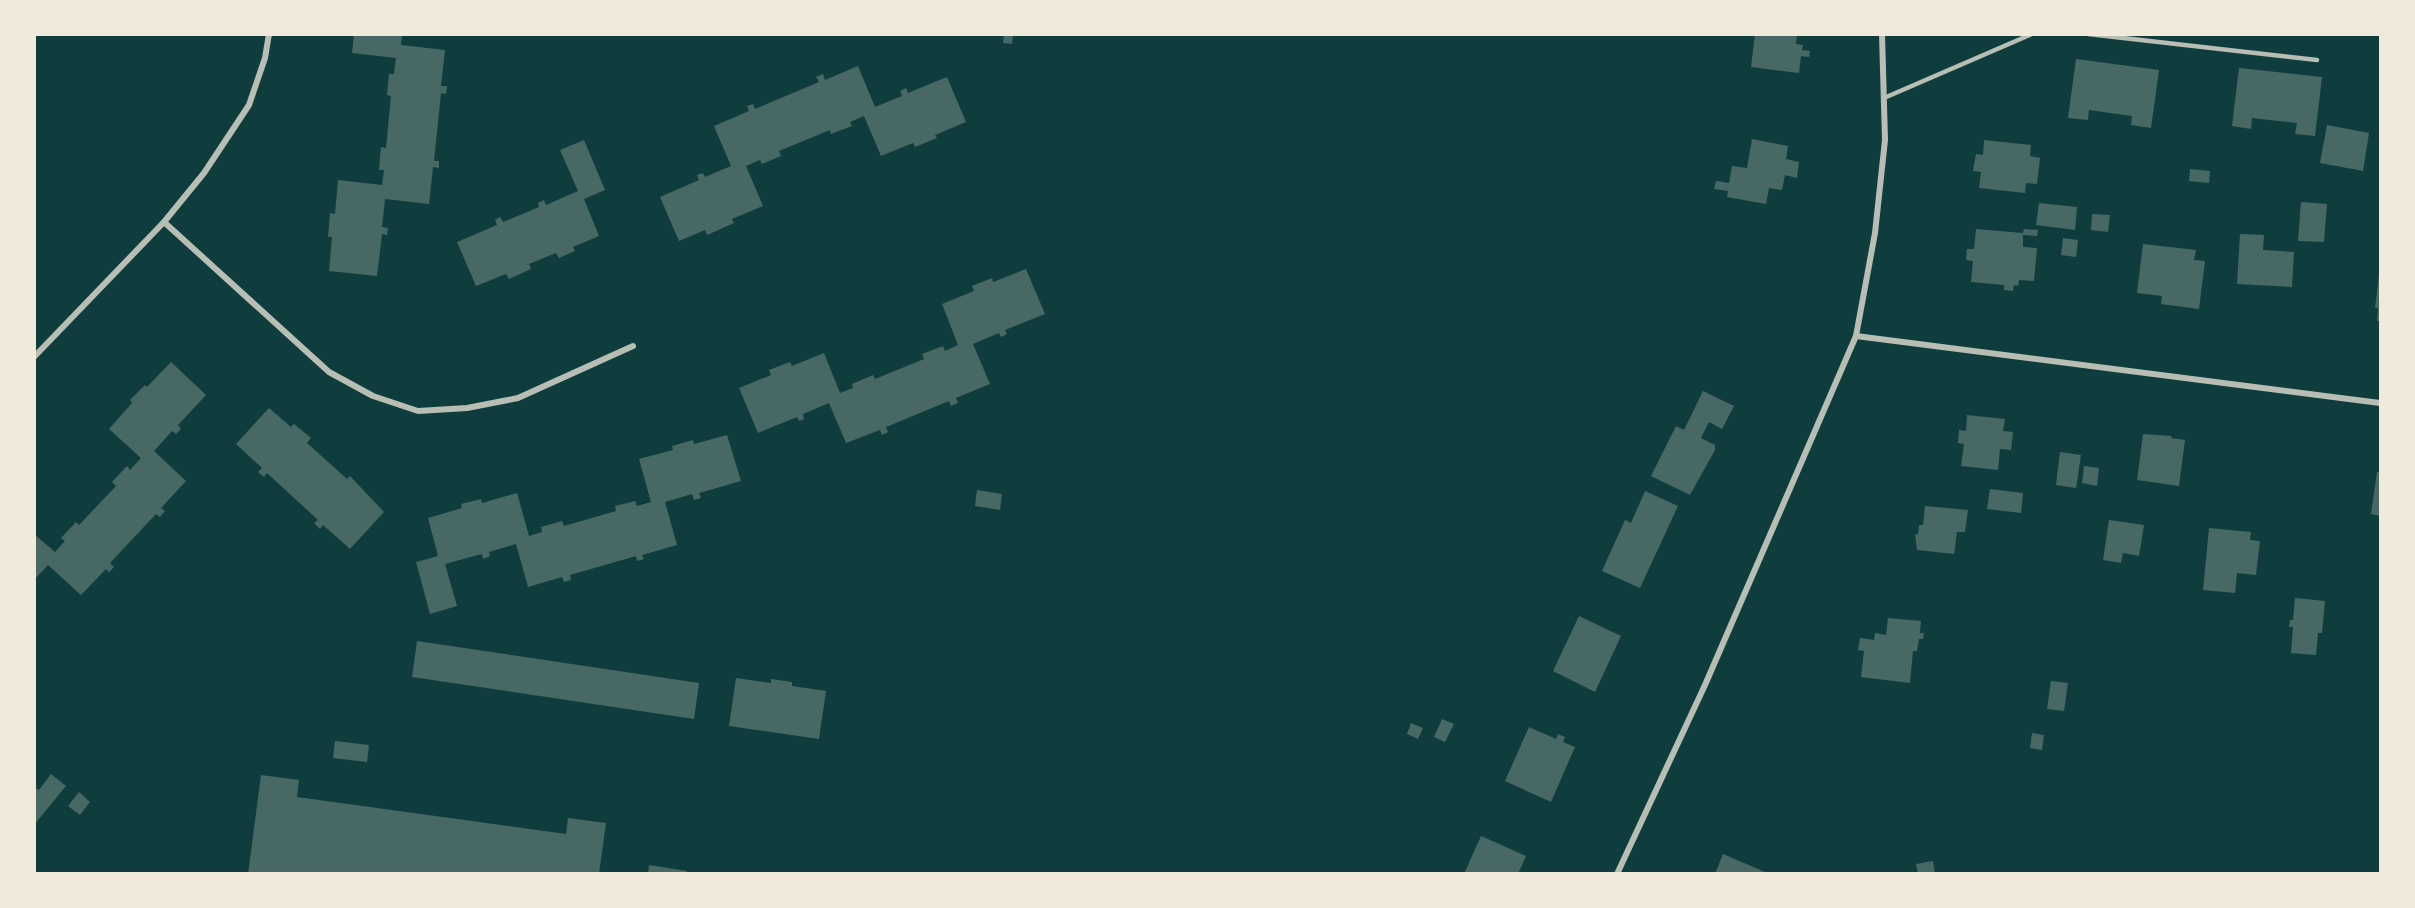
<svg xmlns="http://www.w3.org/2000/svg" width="2415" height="908" viewBox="0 0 2415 908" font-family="Figtree,sans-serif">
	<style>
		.building { fill: #486865 }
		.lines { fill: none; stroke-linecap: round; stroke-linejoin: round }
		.service { stroke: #b8beb3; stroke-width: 4.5 }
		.minor { stroke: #b8beb3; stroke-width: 6 }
	</style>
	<rect width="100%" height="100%" fill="#0f3d3e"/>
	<g class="building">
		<polygon points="354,34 402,34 401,45 445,50 441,86 447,86 446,94 441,93 434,161 439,161 439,168 433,167 429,204 385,199 382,227 388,228 387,235 382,234 377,276 329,271 332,237 328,237 330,213 335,214 338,180 382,185 384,170 379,170 381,147 386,148 391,96 387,95 389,74 394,74 396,58 352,53"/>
		<polygon points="1004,34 1013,34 1012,44 1003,43"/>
		<polygon points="1755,34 1797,34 1796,44 1803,45 1802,50 1810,51 1809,57 1801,56 1799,73 1751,67"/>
		<polygon points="2076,59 2159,70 2151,128 2131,125 2132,116 2089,110 2088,120 2068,118"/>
		<polygon points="858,66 875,107 902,96 900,91 906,88 908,93 947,77 966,122 935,135 937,138 915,147 913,143 881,156 864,116 850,122 852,126 831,134 830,130 779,151 781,156 762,164 760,160 746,166 763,206 732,219 734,223 707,235 705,230 679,241 660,197 699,180 697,175 703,173 705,177 731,166 714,126 749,111 747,106 753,104 755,109 819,82 816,77 823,74 825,80"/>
		<polygon points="2239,68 2322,77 2315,136 2295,134 2297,123 2252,118 2251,129 2232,126"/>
		<polygon points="2327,125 2369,133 2363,171 2320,163"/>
		<polygon points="1752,139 1788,146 1786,159 1799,162 1797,178 1785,175 1782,190 1769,188 1766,204 1727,197 1728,191 1714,189 1716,181 1729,183 1732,166 1747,168"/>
		<polygon points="584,140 605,190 584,199 599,236 573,247 575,251 559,258 556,253 529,264 531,269 509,279 506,274 476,286 457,242 497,225 495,220 500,217 503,222 539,207 538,203 544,200 546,205 578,191 560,150"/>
		<polygon points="1984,140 2031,145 2030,156 2040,158 2037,184 2026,183 2025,193 1979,188 1981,172 1973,171 1976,154 1983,155"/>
		<polygon points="2190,169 2210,171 2209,183 2189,181"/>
		<polygon points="2301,202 2327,204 2324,242 2298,241"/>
		<polygon points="2039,203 2077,207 2075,230 2036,225"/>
		<polygon points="2092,214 2110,215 2108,232 2091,230"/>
		<polygon points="1976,229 2023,233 2024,229 2038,230 2037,236 2023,235 2023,247 2037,248 2034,281 2019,280 2018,286 2014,285 2013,291 2004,290 2004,285 1971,282 1973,261 1966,260 1967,249 1974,249"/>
		<polygon points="2240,234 2264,235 2263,250 2294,252 2292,287 2237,284"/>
		<polygon points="2063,238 2078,240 2076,257 2061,255"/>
		<polygon points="2143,244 2196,250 2194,260 2205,261 2199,309 2161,304 2162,296 2137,293"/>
		<polygon points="1026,269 1045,314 1005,330 1007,334 1001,337 999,333 973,344 990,384 956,398 958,403 951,406 949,401 886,427 888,432 882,435 880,430 846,443 829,403 803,414 804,419 799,421 797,417 758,433 739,388 771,375 769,370 790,362 792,366 824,353 840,393 853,388 852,384 873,375 875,379 924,359 922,354 943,346 945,351 958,345 942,304 974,291 972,286 992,278 993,282"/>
		<polygon points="2379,274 2380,274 2380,321 2377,321 2378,308 2375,308"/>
		<polygon points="171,362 206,395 178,425 181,429 176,434 172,431 154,451 186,481 161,508 165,511 160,517 156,514 110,563 114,567 109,572 106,569 81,595 48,565 34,580 34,534 55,552 65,541 61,538 76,522 79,525 116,486 112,482 127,466 130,470 141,458 109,429 132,403 130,400 145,385 147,387"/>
		<polygon points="1703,391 1734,406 1722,429 1709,422 1701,438 1715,445 1715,450 1690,495 1651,476 1676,426 1684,430"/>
		<polygon points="269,408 291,427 294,424 311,438 307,443 347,479 350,476 384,512 350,549 323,525 320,529 314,523 318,520 267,473 264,477 258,472 262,468 236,444"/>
		<polygon points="1967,415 2005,419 2003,431 2013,432 2011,450 2000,449 1998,470 1961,466 1964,444 1958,443 1959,430 1966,431"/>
		<polygon points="2143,434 2172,436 2171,438 2185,440 2179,486 2137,480"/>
		<polygon points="727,435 741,481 699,493 701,498 694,500 692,494 665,502 677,545 642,555 644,559 637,561 636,556 570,575 571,580 564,582 562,577 528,587 516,544 489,552 490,556 483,559 482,554 445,564 457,606 430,614 416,562 438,556 428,518 462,508 461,504 481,499 482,503 517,493 529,536 542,532 541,527 562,521 564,526 616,511 615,506 635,501 637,506 651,502 639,459 673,450 672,446 693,440 694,444"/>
		<polygon points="2060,452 2081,455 2076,488 2056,485"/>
		<polygon points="2084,466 2099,468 2097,486 2082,483"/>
		<polygon points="2377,472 2380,472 2380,516 2371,514"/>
		<polygon points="1990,489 2023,493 2021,513 1987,509"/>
		<polygon points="977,490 1002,494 1000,510 975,506"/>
		<polygon points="1645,491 1678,506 1640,588 1602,571 1625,520 1631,523"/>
		<polygon points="1925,506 1968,510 1965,532 1957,532 1954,554 1917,550 1915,534 1918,535 1919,525 1923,525"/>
		<polygon points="2109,520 2144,525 2139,556 2123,553 2121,563 2103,560"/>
		<polygon points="2209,528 2251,532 2250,540 2260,541 2256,575 2237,573 2235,593 2203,590"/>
		<polygon points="2295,598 2325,601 2322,633 2318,633 2316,655 2291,653 2293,627 2289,627 2290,620 2293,620"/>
		<polygon points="1579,616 1621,636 1595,692 1553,671"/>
		<polygon points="1888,618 1921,621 1920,633 1924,633 1923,639 1919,639 1917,651 1913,651 1910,683 1861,677 1864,651 1858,650 1860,638 1874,640 1875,633 1886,635"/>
		<polygon points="417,641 699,683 694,719 412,677"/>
		<polygon points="736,678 771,683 771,679 792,682 792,686 826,691 819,739 729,726"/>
		<polygon points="2051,681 2068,683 2064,711 2047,709"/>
		<polygon points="1442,719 1454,724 1445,742 1434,737"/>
		<polygon points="1411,723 1423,728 1418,739 1407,734"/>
		<polygon points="1529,727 1556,739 1558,734 1565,737 1563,742 1575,747 1551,802 1505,781"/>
		<polygon points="2032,733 2044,735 2042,750 2030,748"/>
		<polygon points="335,741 369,745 367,762 333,758"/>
		<polygon points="51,774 66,786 34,825 34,787 39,790"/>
		<polygon points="261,775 299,780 297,797 566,834 568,818 606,823 599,874 248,874"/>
		<polygon points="79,792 90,802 80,815 68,806"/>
		<polygon points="1481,836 1526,856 1518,874 1464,874"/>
		<polygon points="1723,854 1765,872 1764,874 1715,874"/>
		<polygon points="1933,861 1935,874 1918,874 1916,864"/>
		<polygon points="649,865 687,871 686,874 648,874"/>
	</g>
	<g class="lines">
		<g class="service">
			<polyline points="2088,34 2317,60"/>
			<polyline points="1884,98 2032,34"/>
		</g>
		<g class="minor">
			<polyline points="164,222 329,372 373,396 418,411 467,408 518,398 633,346"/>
			<polyline points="1856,336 2380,403"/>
			<polyline points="34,357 164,222 204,173 249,105 265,58 269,34"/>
			<polyline points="1617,874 1705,685 1856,336 1875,233 1885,140 1882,34"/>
		</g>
	</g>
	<rect width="2415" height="908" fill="none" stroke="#f1e9da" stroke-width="72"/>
</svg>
